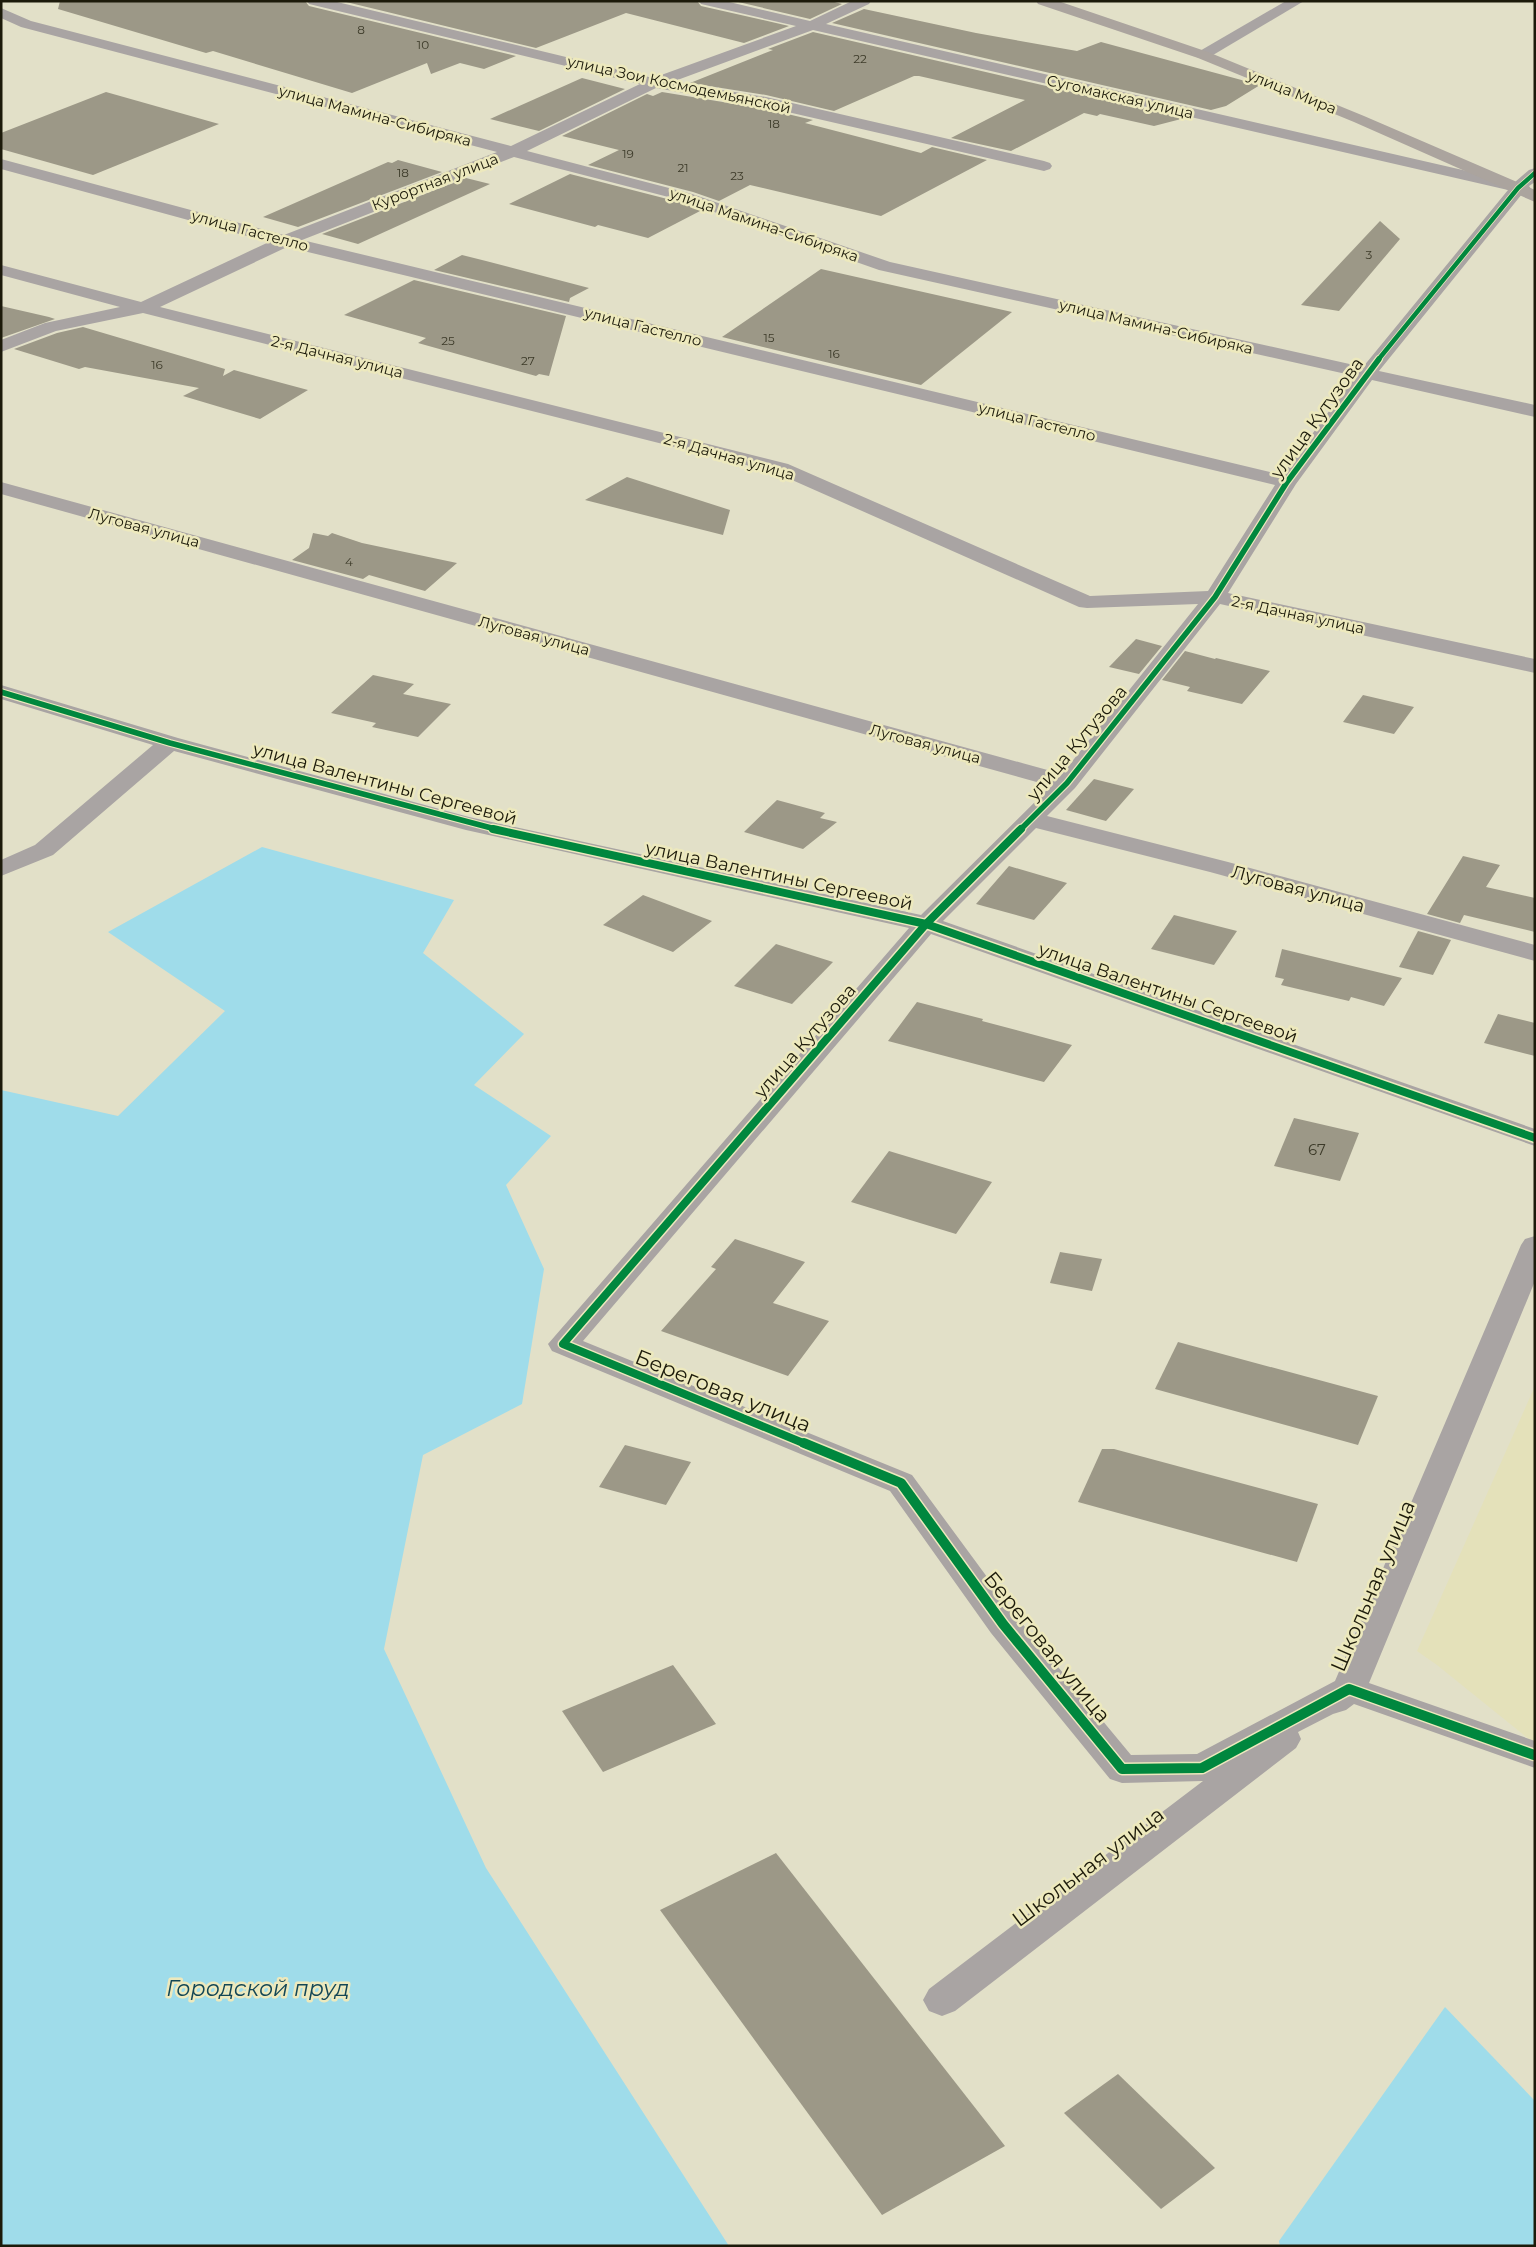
<svg xmlns="http://www.w3.org/2000/svg" width="1536" height="2247" viewBox="0 0 1536 2247" font-family="Montserrat,sans-serif">
	<style>
		.built { fill: #e4e1ba }
		.water { fill: #9fdcea }
		.building { fill: #9c9887 }
		.lines { fill: none; stroke-linecap: round; stroke-linejoin: round }
		.minor { fill: #a9a4a3; fill-rule: evenodd }
		.major { fill: #aba49e; fill-rule: evenodd }
		.cycleway-far3-casing { stroke: #ede9bd; stroke-width: 6 }
		.cycleway-far2-casing { stroke: #ede9bd; stroke-width: 8 }
		.cycleway-far1-casing { stroke: #ede9bd; stroke-width: 11 }
		.cycleway-casing { stroke: #ede9bd; stroke-width: 13 }
		.cycleway-far3 { stroke: #00873e; stroke-width: 4.5 }
		.cycleway-far2 { stroke: #00873e; stroke-width: 5.5 }
		.cycleway-far1 { stroke: #00873e; stroke-width: 8 }
		.cycleway { stroke: #00873e; stroke-width: 10 }
		.labels { text-anchor: middle; stroke-width: 5; stroke-linejoin: round; paint-order: stroke }
		.far-number-label { font-size: 12px; fill: #3c3a29 }
		.far-street-label { font-size: 15px; fill: #1c1a0a; stroke: #ede9bd }
		.number-label { font-size: 15px; fill: #3c3a29 }
		.street-label { font-size: 18px; fill: #1c1a0a; stroke: #ede9bd }
		.near-street-label { font-size: 21px; fill: #1c1a0a; stroke: #ede9bd }
		.near-water-label { font-size: 22px; font-style: italic; fill: #124656; stroke: #ede9bd }
	</style>
	<rect width="100%" height="100%" fill="#e2e0c8"/>
	<polygon class="built" points="1535,1386 1535,1744 1437,1665 1417,1651"/>
	<g class="water">
		<polygon points="262,847 454,900 423,953 524,1034 474,1085 551,1136 506,1185 544,1269 522,1404 423,1455 384,1649 486,1868 729,2246 1,2246 1,1090 118,1116 225,1011 108,932"/>
		<polygon points="1445,2007 1535,2101 1535,2246 1280,2246 1279,2241"/>
	</g>
	<g class="building">
		<polygon points="60,1 305,1 309,6 516,56 484,69 460,63 431,74 427,63 352,93 213,51 206,53 58,9"/>
		<polygon points="342,1 697,1 701,6 789,26 744,43 626,13 536,48"/>
		<polygon points="734,1 831,1 842,4 810,19"/>
		<polygon points="864,9 976,33 1077,51 1101,42 1260,85 1226,106 1211,110 832,23"/>
		<polygon points="813,32 1185,118 1154,126 1100,114 1097,116 1084,113 1011,151 951,138 1025,100 919,76 914,76 834,111 766,95 690,83 773,50 768,49"/>
		<polygon points="582,78 625,89 539,131 490,119"/>
		<polygon points="106,92 219,124 93,175 1,149 1,133"/>
		<polygon points="662,92 766,109 813,120 805,123 921,153 932,147 987,160 881,216 750,185 719,201 693,192 588,165 619,150 562,136 647,94 653,96"/>
		<polygon points="398,160 442,172 298,227 263,217 388,162 392,163"/>
		<polygon points="570,174 679,202 702,210 648,238 598,225 595,227 509,204"/>
		<polygon points="466,178 490,184 358,244 322,234"/>
		<polygon points="1380,221 1400,239 1339,311 1301,305"/>
		<polygon points="462,255 486,261 589,288 570,298 569,302 434,270"/>
		<polygon points="821,269 1012,312 921,385 722,337"/>
		<polygon points="414,280 566,316 549,376 539,374 536,376 418,343 426,338 344,315"/>
		<polygon points="1,306 49,317 55,319 1,338"/>
		<polygon points="83,327 225,369 223,376 234,370 308,390 260,419 183,396 199,388 85,367 79,369 14,349 57,333"/>
		<polygon points="627,477 730,510 723,535 585,500"/>
		<polygon points="313,533 328,536 332,533 362,543 457,563 425,591 369,575 363,579 292,560 309,548"/>
		<polygon points="1136,639 1162,646 1139,674 1109,667"/>
		<polygon points="1185,651 1215,659 1216,658 1270,671 1242,704 1187,691 1190,687 1162,680"/>
		<polygon points="373,675 414,684 403,694 451,704 418,737 372,727 376,723 331,713"/>
		<polygon points="1363,695 1414,707 1394,734 1343,722"/>
		<polygon points="1094,779 1134,789 1106,821 1066,810"/>
		<polygon points="777,800 825,813 820,818 837,822 803,849 744,832"/>
		<polygon points="1463,856 1500,865 1486,887 1535,898 1535,932 1464,915 1460,923 1427,914"/>
		<polygon points="1009,866 1067,883 1034,920 976,904"/>
		<polygon points="643,895 712,921 673,952 603,925"/>
		<polygon points="1174,915 1237,931 1214,965 1151,949"/>
		<polygon points="1418,931 1451,940 1433,975 1399,967"/>
		<polygon points="776,944 833,962 792,1004 734,986"/>
		<polygon points="1282,949 1402,978 1384,1006 1351,997 1349,1001 1281,985 1284,979 1275,977"/>
		<polygon points="917,1002 983,1019 982,1021 1072,1045 1044,1082 888,1041"/>
		<polygon points="1498,1014 1535,1023 1535,1056 1484,1043"/>
		<polygon points="1294,1118 1359,1133 1340,1181 1274,1166"/>
		<polygon points="889,1151 992,1182 956,1234 851,1202"/>
		<polygon points="735,1239 805,1262 773,1303 829,1321 788,1376 661,1331 716,1269 711,1267"/>
		<polygon points="1060,1252 1102,1259 1092,1291 1050,1283"/>
		<polygon points="1178,1342 1378,1396 1358,1445 1155,1389"/>
		<polygon points="625,1445 691,1462 666,1505 599,1487"/>
		<polygon points="1102,1449 1114,1449 1318,1504 1297,1562 1078,1502"/>
		<polygon points="673,1665 716,1724 603,1772 562,1711"/>
		<polygon points="776,1853 1005,2146 882,2215 660,1910"/>
		<polygon points="1118,2074 1215,2168 1161,2209 1064,2113"/>
	</g>
	<g class="lines">
		<g class="minor">
			<path d="M307,1H333L653,78L796,26L701,4L699,1H725L810,21L852,1H871L869,4L826,24L1515,182L1529,170L1535,168V182L1529,186L1531,189L1529,192L1522,194L1379,371L1535,405V417L1372,380L1296,484L1228,593L1535,659V673L1220,604L1075,788L1047,816L1228,862L1535,945V961L1210,872L1036,828L943,921L1535,1129V1146L931,934L583,1341L912,1475L1015,1615L1131,1755L1197,1754L1335,1681L1521,1245L1525,1239L1535,1236V1281L1369,1683L1535,1741V1768L1354,1704L1346,1710L1333,1714L1298,1732L1301,1739L1296,1748L955,2011L942,2016L929,2011L923,2000L929,1989L1203,1781L1122,1783L1110,1779L991,1633L890,1491L552,1351L548,1344L909,928L466,830L174,751L53,855L1,876V860L35,845L153,745L1,699V685L178,738L469,817L921,915L1051,786L1,494V482L1062,774L1198,604L1087,608L1079,607L774,472L143,313L56,331L1,352V340L45,323L120,307L1,275V265L141,302L269,242L1,169V159L284,235L497,152L21,27L1,18V8L31,21L511,146L640,84L309,4ZM813,30L1508,190L1363,367L890,262L692,194L527,151L656,88L766,107L1044,171L1050,169L1052,166L1050,163L1044,161L766,97L672,82ZM514,157L680,200L879,270L1355,376L1282,475L302,240ZM287,247L1275,485L1208,591L1090,596L788,464L160,307Z"/>
			<polygon points="1286,1 1304,1 1208,58 1198,58 1196,55 1198,52"/>
		</g>
		<polygon class="major" points="1036,1 1058,1 1208,52 1364,116 1524,185 1535,190 1535,202 1354,122 1198,58 1038,4"/>
		<g class="cycleway-far3-casing">
			<polyline id="cycleway-far3" points="1378,360 1518,188 1535,173"/>
		</g>
		<g class="cycleway-far2-casing">
			<g id="cycleway-far2">
				<polyline points="1,692 170,743 499,830"/>
				<polyline points="1020,830 1067,783 1215,597 1287,482 1379,359"/>
			</g>
		</g>
		<g class="cycleway-far1-casing">
			<g id="cycleway-far1">
				<polyline points="493,829 926,924 1535,1138"/>
				<polyline points="808,1445 563,1344 926,924 1021,829"/>
			</g>
		</g>
		<g class="cycleway-casing">
			<polyline id="cycleway" points="804,1443 901,1483 1003,1624 1122,1769 1202,1768 1349,1689 1534,1755"/>
		</g>
		<use href="#cycleway-far3" class="cycleway-far3"/>
		<use href="#cycleway-far2" class="cycleway-far2"/>
		<use href="#cycleway-far1" class="cycleway-far1"/>
		<use href="#cycleway" class="cycleway"/>
	</g>
	<g class="labels">
		<g class="far-number-label">
			<text x="361" y="34">8</text>
			<text x="423" y="49">10</text>
			<text x="860" y="63">22</text>
			<text x="774" y="128">18</text>
			<text x="628" y="158">19</text>
			<text x="683" y="172">21</text>
			<text x="403" y="177">18</text>
			<text x="737" y="180">23</text>
			<text x="1369" y="259">3</text>
			<text x="769" y="342">15</text>
			<text x="448" y="345">25</text>
			<text x="834" y="358">16</text>
			<text x="528" y="365">27</text>
			<text x="157" y="369">16</text>
			<text x="349" y="566">4</text>
		</g>
		<g class="far-street-label">
			<text transform="translate(679 85) rotate(12)" y="5">улица Зои Космодемьянской</text>
			<text transform="translate(1292 92) rotate(22)" y="5">улица Мира</text>
			<text transform="translate(1120 97) rotate(13)" y="5">Сугомакская улица</text>
			<text transform="translate(375 116) rotate(15)" y="5">улица Мамина-Сибиряка</text>
			<text transform="translate(435 182) rotate(-21)" y="5">Курортная улица</text>
			<text transform="translate(764 225) rotate(19)" y="5">улица Мамина-Сибиряка</text>
			<text transform="translate(250 231) rotate(15)" y="5">улица Гастелло</text>
			<text transform="translate(643 327) rotate(14)" y="5">улица Гастелло</text>
			<text transform="translate(1156 327) rotate(13)" y="5">улица Мамина-Сибиряка</text>
			<text transform="translate(337 357) rotate(14)" y="5">2-я Дачная улица</text>
			<text transform="translate(1037 422) rotate(14)" y="5">улица Гастелло</text>
			<text transform="translate(729 457) rotate(16)" y="5">2-я Дачная улица</text>
			<text transform="translate(144 528) rotate(15)" y="5">Луговая улица</text>
			<text transform="translate(1298 615) rotate(12)" y="5">2-я Дачная улица</text>
			<text transform="translate(534 636) rotate(15)" y="5">Луговая улица</text>
			<text transform="translate(925 744) rotate(15)" y="5">Луговая улица</text>
		</g>
		<g class="number-label">
			<text x="1317" y="1155">67</text>
		</g>
		<g class="street-label">
			<text transform="translate(1317 418) rotate(-54)" y="6">улица Кутузова</text>
			<text transform="translate(1077 743) rotate(-50)" y="6">улица Кутузова</text>
			<text transform="translate(385 784) rotate(15)" y="6">улица Валентины Сергеевой</text>
			<text transform="translate(779 876) rotate(12)" y="6">улица Валентины Сергеевой</text>
			<text transform="translate(1298 889) rotate(15)" y="6">Луговая улица</text>
			<text transform="translate(1168 993) rotate(19)" y="6">улица Валентины Сергеевой</text>
			<text transform="translate(805 1041) rotate(-49)" y="6">улица Кутузова</text>
		</g>
		<g class="near-street-label">
			<text transform="translate(723 1391) rotate(22)" y="7">Береговая улица</text>
			<text transform="translate(1373 1586) rotate(-67)" y="7">Школьная улица</text>
			<text transform="translate(1047 1647) rotate(51)" y="7">Береговая улица</text>
			<text transform="translate(1088 1867) rotate(-37)" y="7">Школьная улица</text>
		</g>
		<g class="near-water-label">
			<text x="258" y="1996">Городской пруд</text>
		</g>
	</g>
	<rect width="1536" height="2247" fill="none" stroke="#1c1a0a" stroke-width="5"/>
</svg>
